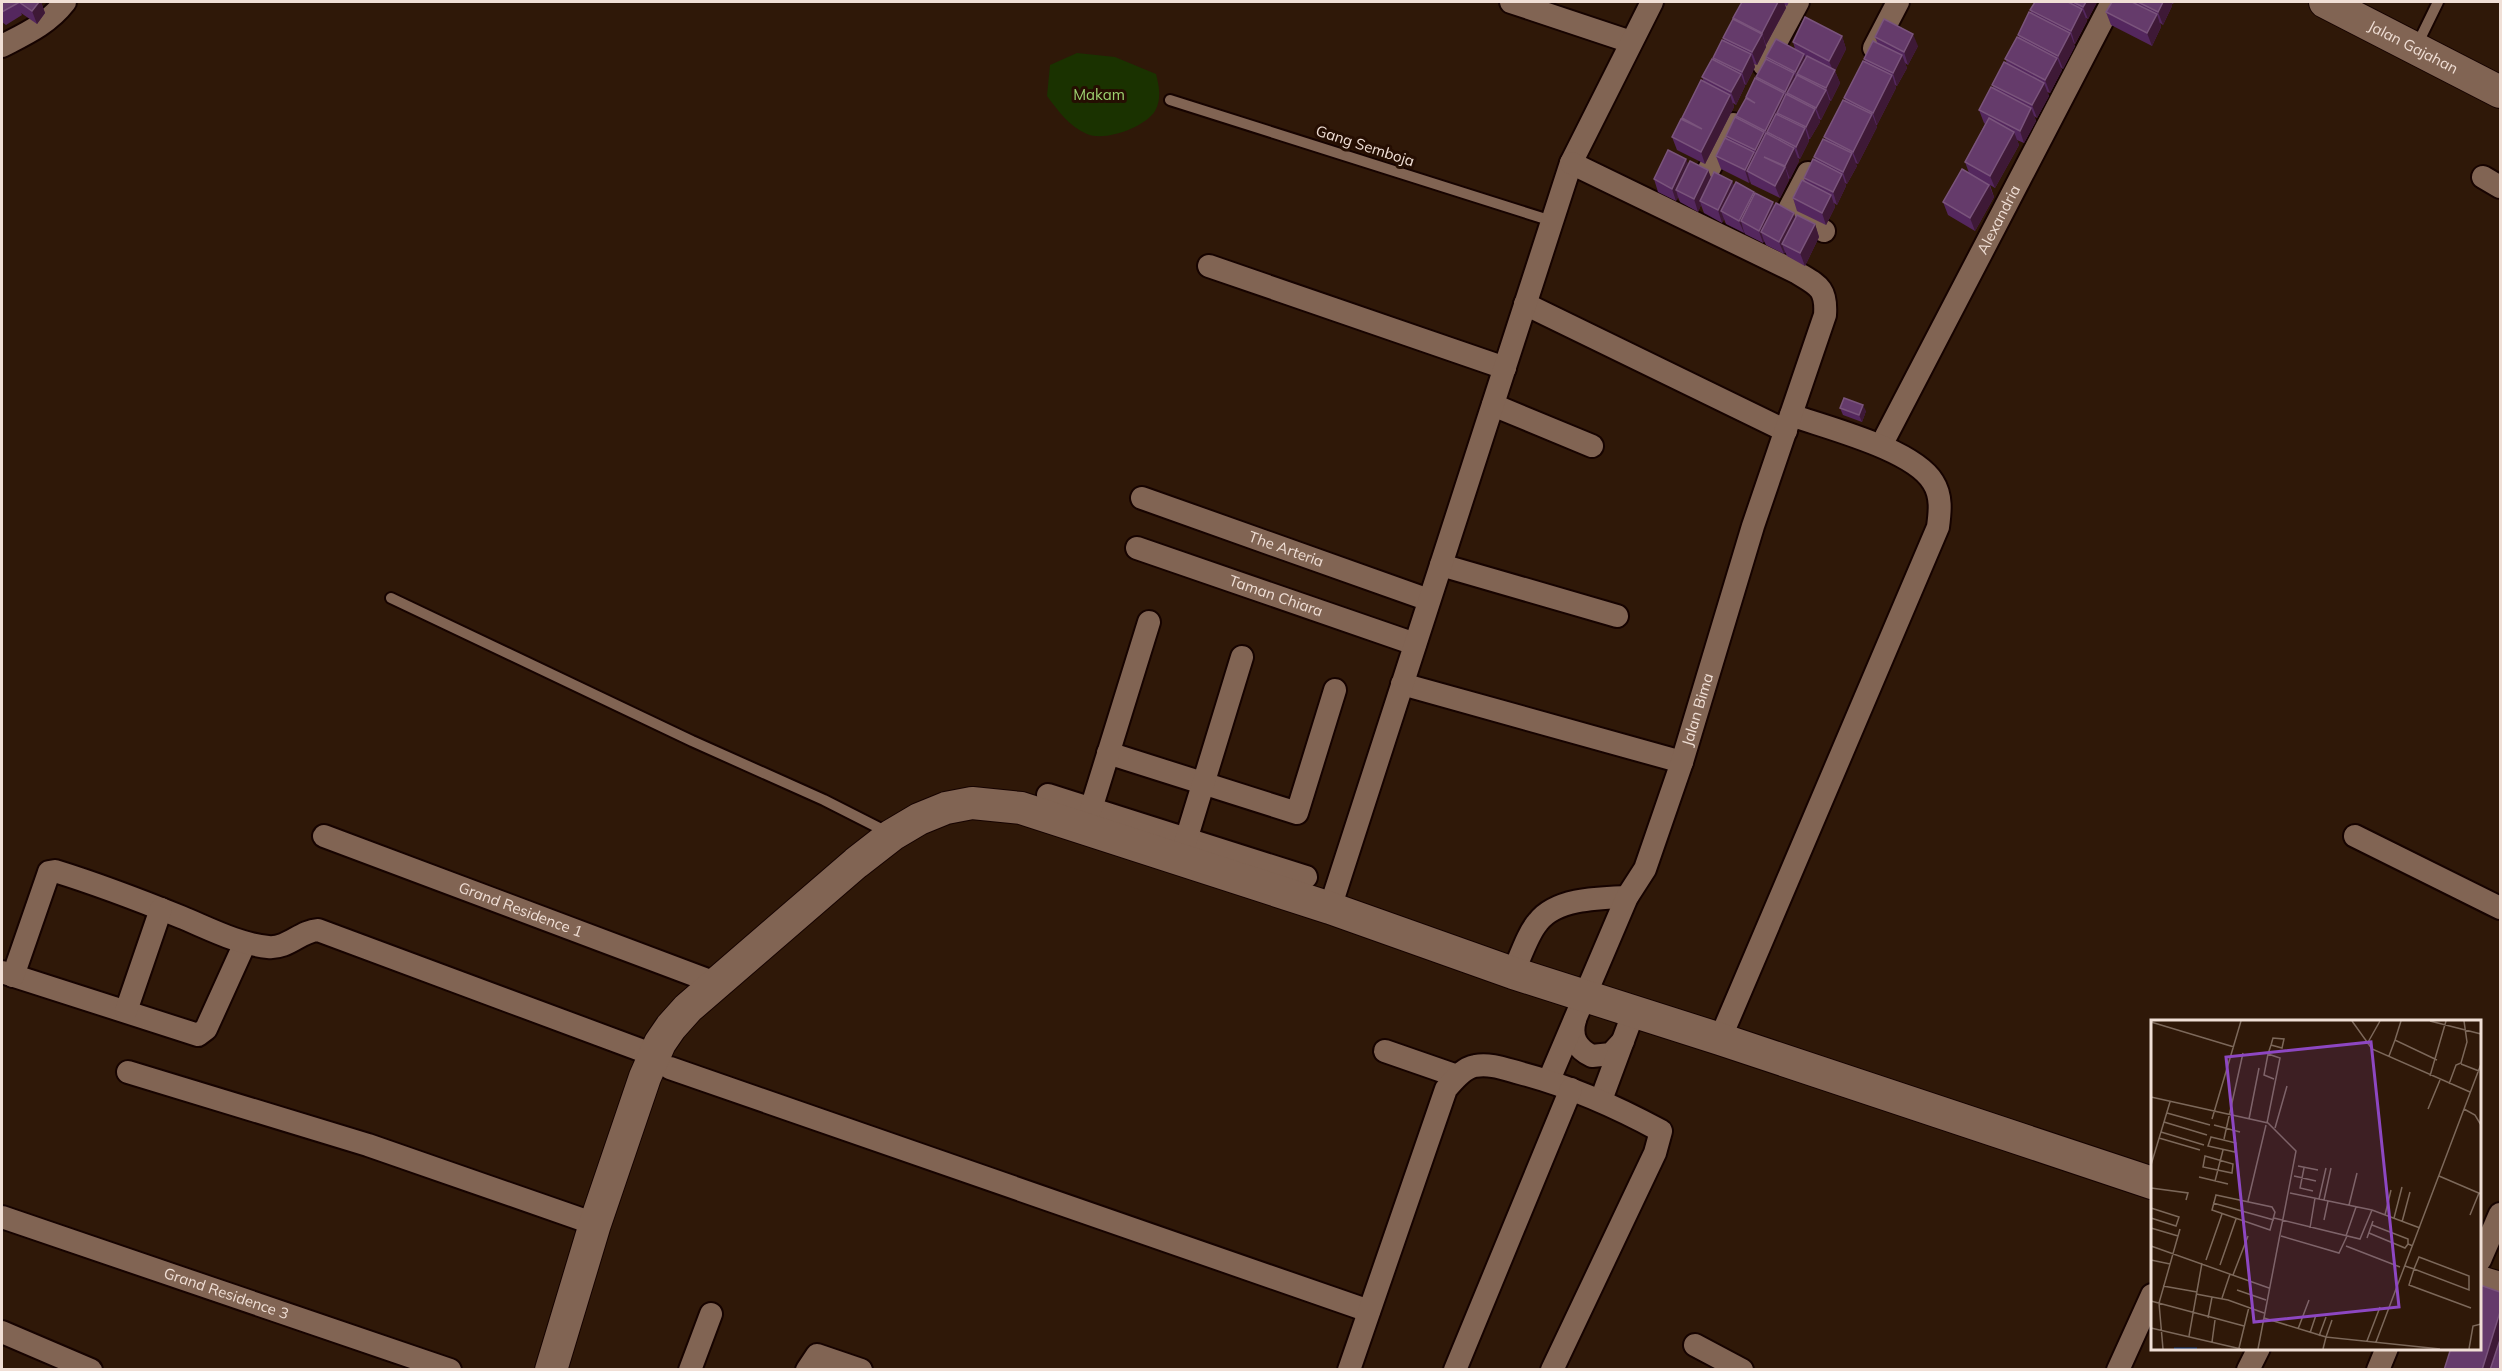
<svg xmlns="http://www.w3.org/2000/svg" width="2502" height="1371" viewBox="0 0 2502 1371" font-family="Mulish,sans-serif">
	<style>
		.green { fill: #1a3200 }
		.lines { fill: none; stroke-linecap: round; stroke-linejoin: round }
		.lane-casing { stroke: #160300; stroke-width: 14 }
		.street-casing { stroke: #160300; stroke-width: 26 }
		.secondary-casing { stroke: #160300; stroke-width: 34 }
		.lane { stroke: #816453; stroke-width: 10 }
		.street { stroke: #816453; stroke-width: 22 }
		.secondary { stroke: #816453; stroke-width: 32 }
		.wall { fill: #54275e }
		.shaded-wall { fill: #3e1936 }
		.building { fill: #653b6b; stroke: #7a547c; stroke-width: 1.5 }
		.labels { text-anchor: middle; stroke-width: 6; stroke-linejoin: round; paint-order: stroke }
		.street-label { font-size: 15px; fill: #f0dfd6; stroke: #250e02 }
		.park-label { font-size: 15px; fill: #9dd270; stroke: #250e02 }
		.inset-river { fill: none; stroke: #0f3772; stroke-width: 3 }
		.inset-road { fill: none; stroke: #7c685a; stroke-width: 1.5 }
		.view { fill: #8d47c2; fill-opacity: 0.15; stroke: #8d47c2; stroke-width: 3 }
		.inset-edge { fill: none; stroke: #f0dfd6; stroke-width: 3 }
	</style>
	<rect width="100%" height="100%" fill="#2f1808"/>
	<path class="green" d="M1077,53L1115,57L1156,74C1159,86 1162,99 1155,111C1145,127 1105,142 1087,134C1069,126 1059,112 1047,96L1050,65Z"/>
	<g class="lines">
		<g class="lane-casing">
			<g id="lane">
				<polyline points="2416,47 2438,2"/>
				<polyline points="1170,100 1552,221"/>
				<polyline points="391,598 692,741 824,800 889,833"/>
			</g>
		</g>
		<g class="street-casing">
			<g id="street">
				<polyline points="1511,2 1631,42"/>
				<path d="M2,46C25,34 48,24 65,2"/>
				<polyline points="1874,48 1898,2"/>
				<polyline points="1764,65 1798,2"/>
				<polyline points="1707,173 1733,124"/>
				<polyline points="2483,177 2500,187"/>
				<polyline points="1787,213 1808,173"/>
				<polyline points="1789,213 1824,231"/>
				<polyline points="1209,266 1505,368"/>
				<polyline points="1525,304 1786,431"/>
				<polyline points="1493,405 1592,446"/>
				<path id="s1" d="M1886,436L2112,2"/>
				<path id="s2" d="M1142,498L1429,600"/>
				<path id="s3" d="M1137,548L1415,644"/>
				<polyline points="1441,565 1617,616"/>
				<polyline points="1402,684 1682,762"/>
				<polyline points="1108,753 1297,813 1335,690"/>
				<polyline points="1048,795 1306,877"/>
				<polyline points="1091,809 1149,622"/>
				<path id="s4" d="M324,836L718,984"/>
				<polyline points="2355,836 2500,908"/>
				<polyline points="1182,853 1242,657"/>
				<polyline points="1330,908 1571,163 1652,2"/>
				<polyline points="2,972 198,1035 206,1029 245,943"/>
				<path d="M1513,973C1520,958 1528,933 1538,922C1556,898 1600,898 1627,897"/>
				<path d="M13,976L48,875L49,872L55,871C97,884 139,900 181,917C208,928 238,944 268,947C288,949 300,931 318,930L654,1055"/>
				<polyline points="126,1011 161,909"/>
				<path d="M1575,1020C1570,1037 1577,1049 1592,1056L1611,1054L1623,1041"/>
				<path d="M1720,1039L1938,527C1940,512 1942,496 1933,482C1913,449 1827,428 1791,415"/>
				<polyline points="1385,1051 1457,1076"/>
				<polyline points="670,1068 1369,1311"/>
				<polyline points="128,1072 368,1145 595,1224"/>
				<path id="s5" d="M1549,1080L1627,897L1645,869L1682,762L1753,526L1825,315C1827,287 1817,285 1796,272L1571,163"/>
				<polyline points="1601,1100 1634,1011"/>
				<path id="s6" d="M2,1217L450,1370"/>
				<polyline points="2480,1260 2500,1214"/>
				<polyline points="2,1332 91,1370"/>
				<polyline points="1695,1345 1742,1370"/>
				<polyline points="690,1370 711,1314"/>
				<polyline points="807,1370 817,1355 861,1370"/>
				<path d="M1349,1370L1446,1089C1454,1080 1463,1068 1475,1066C1490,1063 1505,1069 1520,1073C1570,1086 1615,1106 1661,1131L1655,1153L1552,1370"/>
				<polyline points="1455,1370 1571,1089"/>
				<polyline points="2118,1370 2152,1295"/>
				<polyline points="2248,1370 2259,1348"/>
				<polyline points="2378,1370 2387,1348"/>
			</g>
		</g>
		<g class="secondary-casing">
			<g id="secondary">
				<path id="s7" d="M2325,2L2500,92"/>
				<polyline points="2480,1282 2500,1288"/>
				<polyline points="551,1370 595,1224 645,1077 660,1043 671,1027 688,1008 856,863 892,835 919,819 946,808 972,803 1021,808 1330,908 1513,973 1720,1039 2152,1183"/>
			</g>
		</g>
		<use href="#lane" class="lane"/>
		<use href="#street" class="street"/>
		<use href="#secondary" class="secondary"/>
	</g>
	<g class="wall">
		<polygon points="2,2 41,2 45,13 37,24 21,13 22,15 6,25 2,22"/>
		<polygon points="1742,2 1789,2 1787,6 1785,5 1786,8 1766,45 1766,47 1757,65 1754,64 1755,67 1746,85 1744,84 1745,86 1736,105 1733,103 1734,107 1705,164 1677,150 1672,137 1682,120 1682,118 1704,82 1702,77 1714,60 1713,58 1724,41 1723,38 1734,20 1733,18"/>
		<polygon points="2035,2 2097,2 2088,19 2086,18 2087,21 2075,44 2073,43 2075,46 2063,69 2060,67 2062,70 2050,93 2047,92 2049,96 2037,118 2034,116 2036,121 2024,143 2017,140 2019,145 1995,188 1990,185 1994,197 1975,231 1948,215 1943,202 1969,173 1965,162 1985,124 1984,123 1979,110 1994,89 1992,85 2007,63 2005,59 2019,38 2018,35 2031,13 2030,10"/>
		<polygon points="2112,2 2174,2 2173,4 2171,3 2172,6 2163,25 2160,23 2161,27 2152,46 2111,25 2106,12"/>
		<polygon points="1842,36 1846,49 1835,71 1840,83 1831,101 1829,100 1830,102 1821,120 1819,119 1820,122 1810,139 1809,139 1809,141 1800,159 1798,158 1799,161 1790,179 1789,178 1789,180 1780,198 1751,184 1750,181 1749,183 1721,169 1716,156 1727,139 1726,136 1737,118 1736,116 1746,98 1746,97 1757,79 1756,77 1767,59 1766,57 1795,49 1793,42"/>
		<polygon points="1875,37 1918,46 1908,65 1905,63 1907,68 1897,86 1895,85 1896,88 1877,125 1876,125 1877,127 1858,164 1855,163 1857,166 1847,184 1845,183 1846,186 1837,205 1834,203 1835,207 1826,225 1797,211 1793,198 1805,182 1804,178 1815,160 1814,157 1826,140 1824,137 1845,100 1844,98 1865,62 1864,59 1877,42"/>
		<polygon points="1686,159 1688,165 1708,170 1711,178 1732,181 1734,186 1754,192 1754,194 1796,217 1815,224 1819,237 1805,266 1787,256 1785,252 1784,254 1766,245 1764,241 1763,243 1745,234 1744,232 1744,233 1726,224 1724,219 1722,223 1704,213 1701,205 1698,212 1680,202 1678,197 1676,201 1658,192 1654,179"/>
		<polygon points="1840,408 1866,411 1862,422 1843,415"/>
	</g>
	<g class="shaded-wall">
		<polygon points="39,2 41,2 45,13 37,24 32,11"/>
		<polygon points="1778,2 1784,2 1786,8 1766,45 1762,33"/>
		<polygon points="2086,2 2097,2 2088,19 2083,7"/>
		<polygon points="2163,2 2171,2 2172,6 2163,25 2158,12"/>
		<polygon points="2082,9 2087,21 2075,44 2071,31"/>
		<polygon points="2157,14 2161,27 2152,46 2147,33"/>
		<polygon points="2070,33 2075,46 2063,69 2058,56"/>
		<polygon points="1762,34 1766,47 1757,65 1752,52"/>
		<polygon points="1913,34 1918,46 1908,65 1904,52"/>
		<polygon points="1842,36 1846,49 1835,71 1840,83 1831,101 1826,88 1834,73 1829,61"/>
		<polygon points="1751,54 1755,67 1746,85 1742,72"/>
		<polygon points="1804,54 1809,66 1797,74 1800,83 1799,85 1795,72"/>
		<polygon points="1902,55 1907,68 1897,86 1893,73"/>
		<polygon points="2057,58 2062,70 2050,93 2045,80"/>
		<polygon points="1794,73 1799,86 1787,93 1790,102 1789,104 1785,92"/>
		<polygon points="1741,74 1745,86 1736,105 1731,92"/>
		<polygon points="1892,75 1896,88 1877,125 1873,113"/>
		<polygon points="2044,83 2049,96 2037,118 2032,105"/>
		<polygon points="1826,90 1830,102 1821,120 1816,108"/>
		<polygon points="1784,93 1789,106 1777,113 1780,122 1767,132 1770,141 1770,143 1765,131"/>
		<polygon points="1730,95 1734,107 1705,164 1701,152"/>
		<polygon points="2031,108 2036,121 2024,143 2020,131"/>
		<polygon points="1815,109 1820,122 1810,139 1806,127"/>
		<polygon points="1872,114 1877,127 1858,164 1853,152"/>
		<polygon points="1805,128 1809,141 1800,159 1796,147"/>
		<polygon points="1764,132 1768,145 1759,163 1755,150"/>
		<polygon points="2014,132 2019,145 1995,188 1990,176"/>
		<polygon points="1794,148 1799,161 1790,179 1785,166"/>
		<polygon points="1754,152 1759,165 1747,171 1750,181 1749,183 1745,170"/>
		<polygon points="1852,153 1857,166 1847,184 1843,172"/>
		<polygon points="1686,159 1691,172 1676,190 1678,197 1676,201 1672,189"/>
		<polygon points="1785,167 1789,180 1780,198 1775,186"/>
		<polygon points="1708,170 1713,183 1700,201 1701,205 1698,212 1694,199"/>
		<polygon points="1842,174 1846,186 1837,205 1833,192"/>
		<polygon points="1732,181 1737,194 1721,211 1724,219 1722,223 1718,210"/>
		<polygon points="1989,185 1994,197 1975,231 1970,218"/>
		<polygon points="1754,192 1758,204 1741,221 1744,232 1744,233 1739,221"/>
		<polygon points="1831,195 1835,207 1826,225 1822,213"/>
		<polygon points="1773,202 1778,215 1761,232 1764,241 1763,243 1759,231"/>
		<polygon points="1794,213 1798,225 1782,244 1785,252 1784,254 1779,242"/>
		<polygon points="1815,224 1819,237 1805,266 1800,253"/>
		<polygon points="1863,405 1866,411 1862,422 1859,415"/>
		<polygon points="2500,1312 2500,1351 2495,1370 2482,1370"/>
	</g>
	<g class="building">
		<polygon points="2,2 16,2 18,3 2,12"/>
		<polygon points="19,2 39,2 32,11"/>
		<polygon points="1742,2 1778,2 1762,33 1733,18"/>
		<polygon points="2035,2 2068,2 2082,9 2071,31 2030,10"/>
		<polygon points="2073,2 2086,2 2083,7"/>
		<polygon points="2112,2 2132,2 2157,14 2147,33 2106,12"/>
		<polygon points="2138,2 2163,2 2158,12"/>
		<polygon points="2029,12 2070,33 2058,56 2018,35"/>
		<polygon points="1805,17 1842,36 1829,61 1793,42"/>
		<polygon points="1733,19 1762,34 1752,52 1723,38"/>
		<polygon points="1884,19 1913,34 1904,52 1875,37"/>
		<polygon points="2017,37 2057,58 2045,80 2005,59"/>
		<polygon points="1776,39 1804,54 1795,72 1766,57"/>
		<polygon points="1722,40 1751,54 1742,72 1713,58"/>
		<polygon points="1873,41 1902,55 1893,73 1864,59"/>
		<polygon points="1807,56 1835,70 1826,88 1797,74"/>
		<polygon points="1712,59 1741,74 1731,92 1702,77"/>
		<polygon points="1766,59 1794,73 1785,92 1756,77"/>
		<polygon points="1863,61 1892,75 1873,113 1844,98"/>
		<polygon points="2004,62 2044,83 2032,105 1992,85"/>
		<polygon points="1797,75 1826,90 1816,108 1787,93"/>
		<polygon points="1755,78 1784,93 1765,131 1736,116 1746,98 1755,103 1746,97"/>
		<polygon points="1701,80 1730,95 1701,152 1672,137 1681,119 1702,129 1682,118"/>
		<polygon points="1991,87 2031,108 2020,131 1979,110"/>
		<polygon points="1786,94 1815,109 1806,127 1777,113"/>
		<polygon points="1843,100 1872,114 1853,152 1824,137"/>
		<polygon points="1776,114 1805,128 1796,147 1767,132"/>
		<polygon points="1735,117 1764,132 1755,150 1726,136"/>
		<polygon points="1989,118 2014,132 1990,176 1965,162"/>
		<polygon points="1766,133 1794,148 1785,166 1764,157 1785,167 1775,186 1747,171"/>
		<polygon points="1725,138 1754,152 1745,170 1716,156"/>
		<polygon points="1823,139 1852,153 1843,172 1814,157"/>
		<polygon points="1668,150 1686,159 1672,189 1654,179"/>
		<polygon points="1813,159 1842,174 1833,192 1804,178"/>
		<polygon points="1690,161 1708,170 1694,199 1676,190"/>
		<polygon points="1962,169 1989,185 1970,218 1943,202"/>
		<polygon points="1714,172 1732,181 1718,210 1700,201"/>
		<polygon points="1802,180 1831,195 1822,213 1793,198"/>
		<polygon points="1736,182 1754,192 1739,221 1721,211"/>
		<polygon points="1755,193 1773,202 1759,231 1741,221"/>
		<polygon points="1776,203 1794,213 1779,242 1761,232"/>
		<polygon points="1797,215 1815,224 1800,253 1782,244"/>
		<polygon points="1844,398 1863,405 1859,415 1840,408"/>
		<polygon points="2480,1285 2500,1292 2500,1312 2482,1370 2444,1370 2451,1348 2480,1348"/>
		<polygon points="2500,1340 2500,1370 2490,1370"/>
	</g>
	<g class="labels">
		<g class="street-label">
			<text dy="5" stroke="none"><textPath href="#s7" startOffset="99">Jalan Gajahan</textPath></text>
			<text transform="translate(1365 146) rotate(18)" y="5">Gang Semboja</text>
			<text dy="5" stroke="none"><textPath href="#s1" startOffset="244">Alexandria</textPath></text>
			<text dy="5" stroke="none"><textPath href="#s2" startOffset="153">The Arteria</textPath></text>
			<text dy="5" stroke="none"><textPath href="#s3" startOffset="147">Taman Chiara</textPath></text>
			<text dy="5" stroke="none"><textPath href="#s5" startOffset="400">Jalan Bima</textPath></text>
			<text dy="5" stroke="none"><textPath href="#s4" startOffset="210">Grand Residence 1</textPath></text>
			<text dy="5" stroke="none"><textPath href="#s6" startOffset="237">Grand Residence 3</textPath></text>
		</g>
		<g class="park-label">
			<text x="1099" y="100">Makam</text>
		</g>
	</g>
	<g transform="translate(2151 1020)">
		<rect width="330" height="330" fill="#2f1808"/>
		<path class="inset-river" d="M23,329H46"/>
		<path class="inset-road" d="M201,1L221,29L319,72M279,1L330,14M0,2L83,27M244,20L250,1M216,24L229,1M120,25L131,28L133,19L122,18L120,25L117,34L113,55L123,59M238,36L244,20L286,40M310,44L328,51M279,56L295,1M298,64L305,45L310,43L316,22L313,1M0,77L117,103L145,131L107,329M277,89L289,60M313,89L324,95L330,105M16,93L59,105M61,99L90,1M98,99L108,48M13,102L56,115M116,103L129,38L117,34M63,105L89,112M124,108L136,66M10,112L53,125M60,117L85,123L84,132L57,126ZM8,118L49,130M73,119L92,33M54,136L82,144L81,153L52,147ZM0,145L19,82M147,146L167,150M153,148L149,168L162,171M143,156L165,161M288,156L330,174M48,157L77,164M64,161L72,130M0,168L37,173L35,180M139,173L221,190L269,208M65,175L121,187L124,192L119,210L61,190ZM168,179L175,148M173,180L180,148M97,181L115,105M62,183L123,200M198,185L206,153M0,188L28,197L25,206L0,198M234,195L240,170M319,195L328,173M123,198L209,219L221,190M243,198L251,167M173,200L177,181M251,202L259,172M221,205L257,219V224L262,226M0,208L27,216M159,208L164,178M218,213L254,228L257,224M130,216L188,233L196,216M195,216L205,187M216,218L222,201M0,226L118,268M195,226L249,247M0,240L19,244M55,240L71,194M69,245L85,199M254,246L263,249L318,270V256L268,237L263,249L258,265L320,288M82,255L97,216M12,266L46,272M86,270L115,280M45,274L77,280L113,293M71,278L79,254M0,281L93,306M57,298L61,277M113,298L175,317L181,300M0,308L90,329M147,309L158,280M159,313L165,295M38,316L51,243M168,316L175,297M216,321L229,287M61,322L64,300M225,322L330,44M88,328L98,287M12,329L8,283L29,209M172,329L175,317L289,329M318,329L322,306L330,304"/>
		<path class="view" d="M220,22L248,287L103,302L75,37Z"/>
		<rect width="330" height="330" class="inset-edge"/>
	</g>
	<rect width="2502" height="1371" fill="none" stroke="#f0dfd6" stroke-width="6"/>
</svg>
